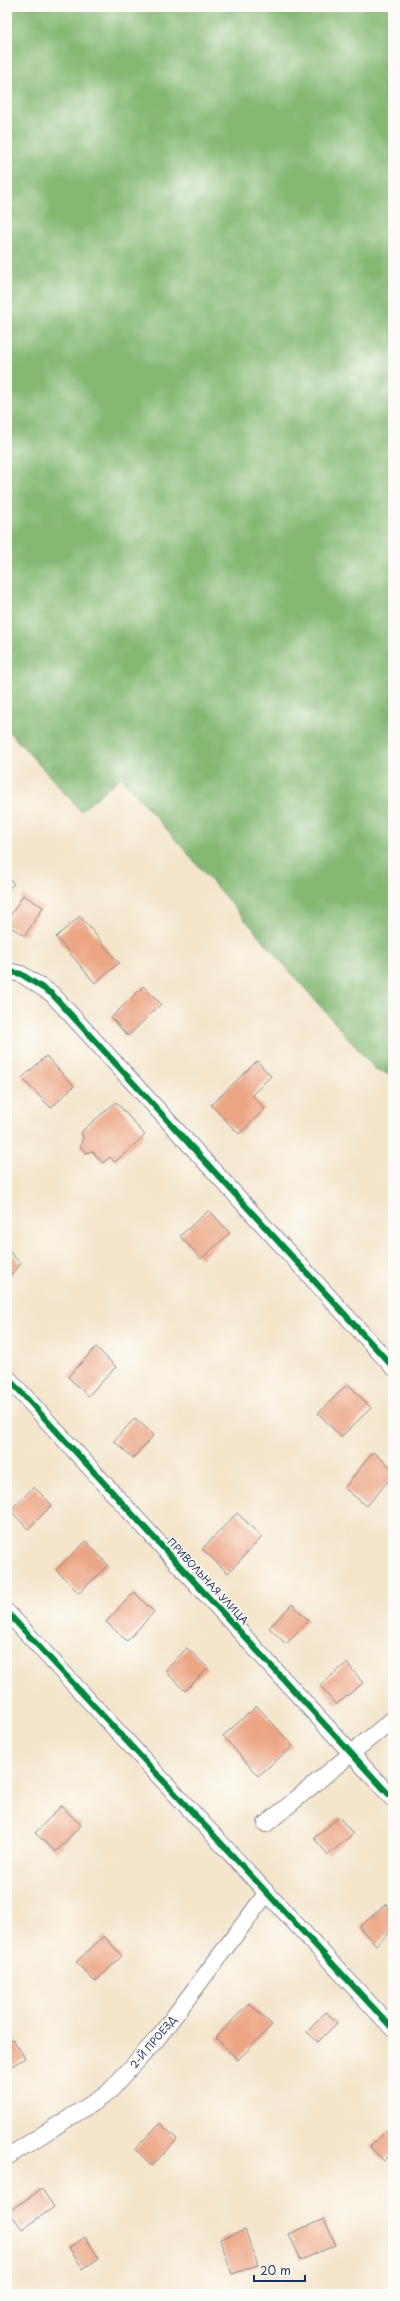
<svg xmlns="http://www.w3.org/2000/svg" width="400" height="2301" viewBox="0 0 400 2301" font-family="'Playpen Sans',sans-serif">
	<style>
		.forest { fill: #84b873; stroke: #507468 }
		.building { fill: #eca684 }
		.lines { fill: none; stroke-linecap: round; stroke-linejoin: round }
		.minor-casing { stroke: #888a94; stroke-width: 18 }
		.minor { stroke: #fff; stroke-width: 16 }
		.cycleway-casing { stroke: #fdfcf7; stroke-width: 8 }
		.cycleway { stroke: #00873e; stroke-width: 6 }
		.labels { text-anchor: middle; stroke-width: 3; stroke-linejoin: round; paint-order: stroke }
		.street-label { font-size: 10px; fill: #1b2f5e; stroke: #fdfcf7 }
	</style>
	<rect width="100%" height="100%" fill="#fdfcf7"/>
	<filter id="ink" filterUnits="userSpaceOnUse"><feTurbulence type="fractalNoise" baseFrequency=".025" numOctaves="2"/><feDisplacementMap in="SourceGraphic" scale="8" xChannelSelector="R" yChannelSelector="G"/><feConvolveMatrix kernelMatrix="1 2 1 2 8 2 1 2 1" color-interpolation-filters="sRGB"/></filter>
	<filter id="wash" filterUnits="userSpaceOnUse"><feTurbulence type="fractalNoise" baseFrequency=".012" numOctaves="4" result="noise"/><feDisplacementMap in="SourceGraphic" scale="16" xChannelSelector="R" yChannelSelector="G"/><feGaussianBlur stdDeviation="0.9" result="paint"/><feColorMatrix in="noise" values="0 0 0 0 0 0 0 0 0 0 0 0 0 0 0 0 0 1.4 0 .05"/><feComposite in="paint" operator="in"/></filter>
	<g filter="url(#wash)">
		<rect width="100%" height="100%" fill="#f4e5cb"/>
		<polygon class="forest" points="7,7 393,7 393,1076 375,1069 121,777 81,811 7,729"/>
		<g id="blocks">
			<g class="building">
				<polygon points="7,876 14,884 7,890"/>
				<polygon points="23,895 43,907 25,936 7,925 7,921"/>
				<polygon points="80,916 119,963 95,983 56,937"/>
				<polygon points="143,986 161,1004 128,1036 111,1018"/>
				<polygon points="46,1056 74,1086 51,1108 22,1078"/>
				<polygon points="257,1061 271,1076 252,1095 265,1109 239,1134 211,1105"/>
				<polygon points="116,1102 145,1135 115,1162 110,1157 103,1163 92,1151 86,1153 80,1146 83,1137 81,1132"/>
				<polygon points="209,1210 230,1233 201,1259 180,1236"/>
				<polygon points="7,1249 21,1264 7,1278"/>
				<polygon points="96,1347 116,1367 88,1396 68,1377"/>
				<polygon points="348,1384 371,1408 341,1437 318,1413"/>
				<polygon points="135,1418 154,1435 133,1458 114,1441"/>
				<polygon points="373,1452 393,1469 393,1475 367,1506 344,1488"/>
				<polygon points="34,1487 52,1505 28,1529 10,1510"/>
				<polygon points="237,1513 262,1537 228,1573 202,1549"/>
				<polygon points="86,1541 108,1565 79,1593 56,1570"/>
				<polygon points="134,1592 154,1612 127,1641 106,1622"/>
				<polygon points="292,1604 308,1620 286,1644 269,1628"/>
				<polygon points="187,1648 208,1668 185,1691 165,1671"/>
				<polygon points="347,1663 363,1683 336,1705 320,1685"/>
				<polygon points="257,1706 293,1746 258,1776 223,1736"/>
				<polygon points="61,1806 81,1825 56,1852 35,1833"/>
				<polygon points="339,1817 353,1834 328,1855 314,1838"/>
				<polygon points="386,1904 393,1912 393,1929 376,1945 359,1927"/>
				<polygon points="104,1936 122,1956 95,1982 76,1962"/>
				<polygon points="249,2003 272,2025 238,2060 216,2038"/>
				<polygon points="326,2012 337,2023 318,2042 307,2032"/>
				<polygon points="13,2039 25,2058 7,2069 7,2043"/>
				<polygon points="160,2123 177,2139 152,2166 135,2149"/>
				<polygon points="387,2130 393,2136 393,2152 384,2161 370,2147"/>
				<polygon points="42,2189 54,2207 22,2229 9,2211"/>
				<polygon points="324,2219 336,2245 301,2260 289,2234"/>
				<polygon points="245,2230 258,2265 232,2274 220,2239"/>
				<polygon points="85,2237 99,2258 83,2269 69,2248"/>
			</g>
		</g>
	</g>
	<g filter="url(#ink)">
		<use href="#blocks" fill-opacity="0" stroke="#888a94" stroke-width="1"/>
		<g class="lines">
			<g class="minor-casing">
				<g id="minor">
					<polyline points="7,971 21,974 52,994 393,1367"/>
					<polyline points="7,1377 393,1799"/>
					<polyline points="7,1612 393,2029"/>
					<polyline points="266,1824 393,1719"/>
					<polyline points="7,2157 107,2094 157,2039 266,1894"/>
				</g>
			</g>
			<use href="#minor" class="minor"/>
			<g class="cycleway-casing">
				<g id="cycleway">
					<polyline points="7,971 21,974 52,994 393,1367"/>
					<polyline points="7,1377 393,1799"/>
					<polyline points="7,1612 393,2029"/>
				</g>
			</g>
			<use href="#cycleway" class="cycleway"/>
		</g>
	</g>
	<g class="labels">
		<g class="street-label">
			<text transform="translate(208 1581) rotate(47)" y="4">ПРИВОЛЬНАЯ УЛИЦА</text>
			<text transform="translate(153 2042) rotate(-50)" y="4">2-Й ПРОЕЗД</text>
		</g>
	</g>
	<rect width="400" height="2301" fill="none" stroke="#fdfcf7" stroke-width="24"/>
	<path d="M254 2275v6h51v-6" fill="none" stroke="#1b2f5e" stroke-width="2"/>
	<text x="260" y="2275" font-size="12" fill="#1b2f5e" stroke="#fdfcf7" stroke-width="3" paint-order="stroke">20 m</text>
</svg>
